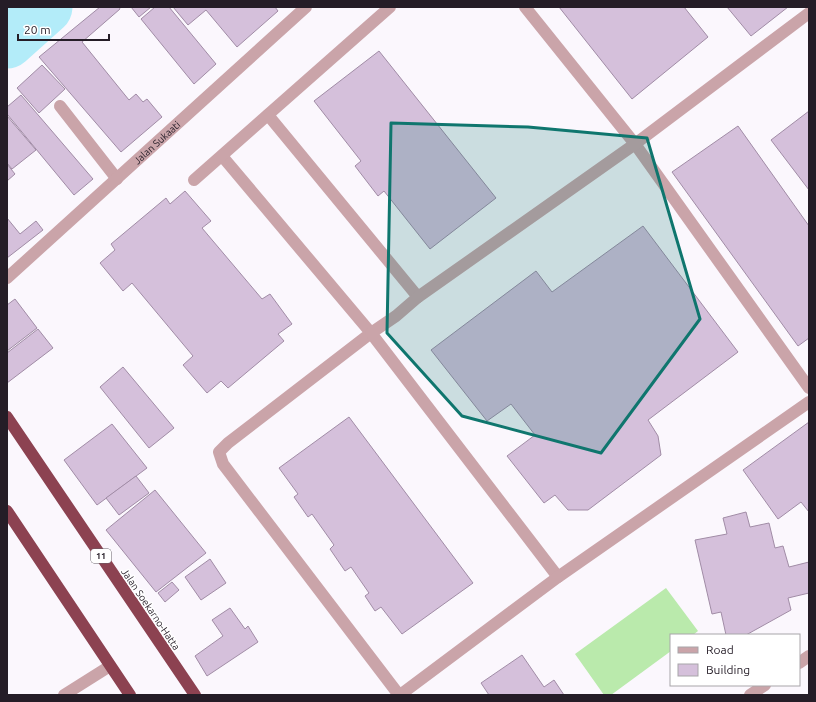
<svg xmlns="http://www.w3.org/2000/svg" width="816" height="702" viewBox="0 0 816 702" font-family="Ubuntu,sans-serif">
	<style>
		.pitch { fill: #baeaac }
		.lines { fill: none; stroke-linecap: round; stroke-linejoin: round }
		.river { stroke: #b3ecf9; stroke-width: 55 }
		.building { fill: #d5c0db; stroke: #a18ca6 }
		.minor { stroke: #caa4a9; stroke-width: 12 }
		.highway { stroke: #8c4251; stroke-width: 12 }
		.marked { fill: #0f766e; fill-opacity: 0.2; stroke: #0f766e; stroke-width: 3; stroke-linejoin: round }
		.labels { text-anchor: middle; stroke-width: 3; stroke-linejoin: round; paint-order: stroke }
		.shield { fill: #fff; stroke: #666168; stroke-width: 1 }
		.shield-label { font-size: 9px; font-weight: bold; fill: #251d27 }
		.street-label { font-size: 10px; fill: #251d27; stroke: #fff }
	</style>
	<rect width="100%" height="100%" fill="#fbf7fd"/>
	<polygon class="pitch" points="666,588 698,631 693,635 671,635 671,651 611,695 604,695 575,654"/>
	<g class="lines">
		<polyline class="river" points="7,41 45,7"/>
	</g>
	<g class="building">
		<polygon points="100,7 119,7 120,9 82,42 129,100 136,94 143,102 147,99 162,117 121,152 39,57"/>
		<polygon points="131,7 151,7 139,17"/>
		<polygon points="155,7 169,7 216,64 194,84 141,19"/>
		<polygon points="173,7 275,7 278,11 237,47 206,10 188,25"/>
		<polygon points="559,7 684,7 708,37 632,99"/>
		<polygon points="727,7 788,7 751,36"/>
		<polygon points="379,51 496,198 430,249 384,191 378,196 355,166 361,161 314,101"/>
		<polygon points="42,65 65,89 39,113 17,88"/>
		<polygon points="21,95 93,179 74,195 7,114 7,107"/>
		<polygon points="809,111 809,190 771,140"/>
		<polygon points="7,116 36,150 12,169 7,163"/>
		<polygon points="738,126 809,226 809,338 798,346 672,172"/>
		<polygon points="7,164 15,174 7,181"/>
		<polygon points="185,191 211,221 202,228 262,299 270,294 292,324 278,334 284,341 228,388 221,381 207,393 183,365 193,356 132,283 123,291 100,263 115,250 111,244 166,198 170,204"/>
		<polygon points="7,218 20,234 36,221 43,230 7,258"/>
		<polygon points="643,226 738,352 648,420 658,436 661,455 588,510 568,510 555,495 544,503 507,456 535,435 511,404 487,421 431,350 536,271 552,292"/>
		<polygon points="15,299 37,328 7,351 7,305"/>
		<polygon points="38,329 53,348 7,383 7,353"/>
		<polygon points="123,367 174,428 149,448 100,387"/>
		<polygon points="349,417 473,583 402,634 381,607 375,611 365,596 369,593 351,567 345,571 330,549 334,545 312,514 308,517 294,497 298,494 279,468"/>
		<polygon points="809,422 809,512 801,502 778,519 743,470"/>
		<polygon points="112,424 147,468 97,505 64,460"/>
		<polygon points="136,476 149,493 119,515 106,498"/>
		<polygon points="155,490 206,553 156,592 106,530"/>
		<polygon points="746,512 750,527 769,523 775,548 783,546 789,567 809,562 809,593 788,598 791,610 746,635 726,635 721,612 712,614 695,540 727,534 723,518"/>
		<polygon points="210,559 226,583 201,600 185,577"/>
		<polygon points="172,582 179,590 165,602 158,593"/>
		<polygon points="230,608 245,629 248,626 258,642 207,676 195,656 223,636 212,620"/>
		<polygon points="522,655 544,687 554,680 564,695 489,695 481,683"/>
	</g>
	<g class="lines">
		<g class="minor">
			<polyline points="525,7 635,144 809,388"/>
			<polyline points="60,106 117,179"/>
			<polyline points="268,115 418,297"/>
			<polyline points="222,156 371,333 228,443 219,452 223,464 399,695"/>
			<polyline points="194,180 390,7"/>
			<path id="s1" d="M7,278L306,7"/>
			<polyline points="558,577 371,333 396,316 418,297 635,144 809,13"/>
			<polyline points="799,663 809,656"/>
			<polyline points="64,695 110,666"/>
			<polyline points="400,695 558,577 809,402"/>
			<polyline points="750,695 765,685"/>
		</g>
		<g class="highway">
			<polyline points="7,417 195,695"/>
			<polyline points="7,511 130,695"/>
		</g>
	</g>
	<path class="marked" d="M391,123L528,127L647,138L700,319L601,453L462,416L387,333Z"/>
	<g class="labels">
		<rect class="shield" x="91" y="549" width="20" height="14" rx="3"/>
		<g class="shield-label">
			<text x="101" y="559">11</text>
		</g>
		<g class="street-label">
			<text dy="4" stroke="none"><textPath href="#s1" startOffset="202">Jalan Sukaati</textPath></text>
			<text transform="translate(151 609) rotate(56)" y="4">Jalan Soekarno-Hatta</text>
		</g>
	</g>
	<rect width="816" height="702" fill="none" stroke="#251d27" stroke-width="16"/>
	<rect x="670" y="634" width="130" height="52" fill="#ffffff" stroke="#a8a5a9"/>
	<rect x="678" y="647" width="20" height="6" fill="#caa4a9" stroke="#a8a5a9"/>
	<text x="706" y="654" font-size="12" fill="#251d27">Road</text>
	<rect x="678" y="664" width="20" height="12" fill="#d5c0db" stroke="#a8a5a9"/>
	<text x="706" y="674" font-size="12" fill="#251d27">Building</text>
	<path d="M18 34v6h91v-6" fill="none" stroke="#251d27" stroke-width="2"/>
	<text x="24" y="34" font-size="12" fill="#251d27" stroke="#ffffff" stroke-width="3" paint-order="stroke">20 m</text>
</svg>
